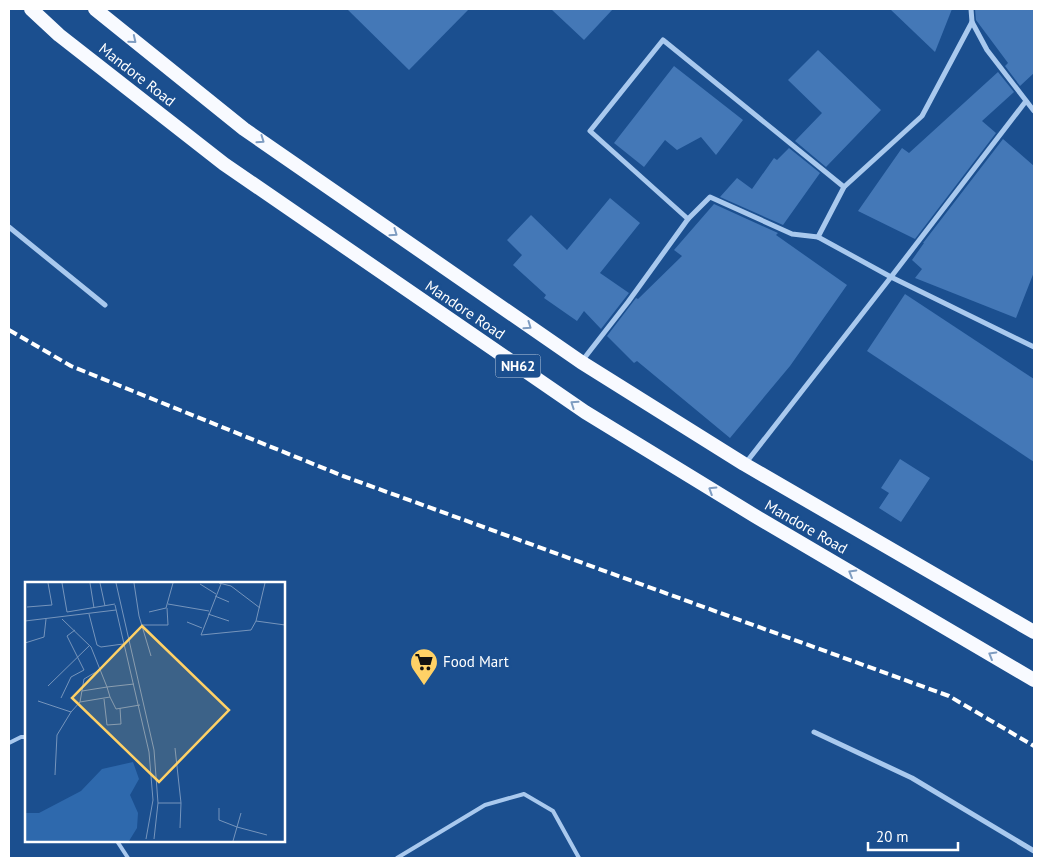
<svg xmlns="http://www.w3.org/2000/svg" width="1043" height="867" viewBox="0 0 1043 867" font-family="'PT Sans',sans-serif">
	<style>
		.building { fill: #4478b7 }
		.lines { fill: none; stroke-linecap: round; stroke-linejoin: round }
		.service { stroke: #a9c9ee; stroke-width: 4 }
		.minor { stroke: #a9c9ee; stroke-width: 5 }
		.trunk { stroke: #f8faff; stroke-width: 14 }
		.rail { stroke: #fff; stroke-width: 4; stroke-dasharray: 9 4; stroke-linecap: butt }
		.oneway { stroke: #7e9cc1 }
		.labels { text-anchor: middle; stroke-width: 5; stroke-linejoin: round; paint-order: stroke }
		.shield { fill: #1b4f8f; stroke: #bbcadd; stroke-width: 1 }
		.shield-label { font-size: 14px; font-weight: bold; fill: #fff }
		.street-label { font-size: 15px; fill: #fff; stroke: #1b4f8f }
		.poi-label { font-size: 15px; fill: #fff; stroke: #1b4f8f; text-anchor: start }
		.inset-road { fill: none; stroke: #7695bc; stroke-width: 1 }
		.view { fill: #ffd166; fill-opacity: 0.15; stroke: #ffd166; stroke-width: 2.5 }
		.inset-edge { fill: none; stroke: #fff; stroke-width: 2.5 }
	</style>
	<rect width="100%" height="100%" fill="#1b4f8f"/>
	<g class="building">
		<polygon points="347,9 469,9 409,70"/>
		<polygon points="551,9 613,9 584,40"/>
		<polygon points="890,9 952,9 935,52"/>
		<polygon points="975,9 1034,9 1034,73 1020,86 1005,66 1008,63 976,20"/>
		<polygon points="818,50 881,110 826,167 795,141 822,113 788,80"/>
		<polygon points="674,66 743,120 716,155 701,137 677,150 665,140 644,167 614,143"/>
		<polygon points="998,72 1014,92 982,121 996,133 915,239 858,211 902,148 909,153"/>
		<polygon points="1003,139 1034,166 1034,272 1016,318 915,278 922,269 912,260 924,243 923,243"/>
		<polygon points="789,148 820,173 783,225 720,197 737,178 752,189 774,158 777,160"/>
		<polygon points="610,198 640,223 600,273 629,293 601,329 584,311 577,321 544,298 546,295 513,265 522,255 507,240 531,215 567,250"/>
		<polygon points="714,204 778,233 776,235 847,285 790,366 730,438 637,361 634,363 607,336 636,298 638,299 682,256 674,250"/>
		<polygon points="905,294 1034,379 1034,462 867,351"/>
		<polygon points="900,459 930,478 901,522 879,508 889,493 881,488"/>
	</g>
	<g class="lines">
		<g class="service">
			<polyline points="9,743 21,737 26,737"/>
			<polyline points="117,841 128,858"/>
			<polyline points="397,858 485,805 524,794 553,811 579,858"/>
		</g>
		<g class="minor">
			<polyline points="971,9 972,22 922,116 844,187 818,237 891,277 1026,101"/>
			<polyline points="972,22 987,50 1034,111"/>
			<polyline points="688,219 590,131 663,40 844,187"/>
			<polyline points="9,227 105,305"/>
			<polyline points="582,361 628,302 688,219 710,197 792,234 818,237"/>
			<polyline points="745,464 891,277 1034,347"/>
			<polyline points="814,732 912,778 1034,851"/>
		</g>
		<g class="trunk">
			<polyline points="31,9 59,35 224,164 585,412 755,516 1034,680"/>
			<polyline points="95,9 244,129 581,362 744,464 1034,632"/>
		</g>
		<polyline class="rail" points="9,330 71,366 343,476 949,696 1034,746"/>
	</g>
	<defs><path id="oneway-chevron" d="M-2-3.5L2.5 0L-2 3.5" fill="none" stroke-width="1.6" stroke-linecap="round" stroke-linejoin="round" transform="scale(1.25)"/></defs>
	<g class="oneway">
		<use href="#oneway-chevron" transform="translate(133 40) rotate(39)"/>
		<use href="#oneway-chevron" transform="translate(261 140) rotate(35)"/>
		<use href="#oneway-chevron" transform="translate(394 233) rotate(35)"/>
		<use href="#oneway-chevron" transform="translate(528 326) rotate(35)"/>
		<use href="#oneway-chevron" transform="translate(574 404) rotate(-146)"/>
		<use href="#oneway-chevron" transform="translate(712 490) rotate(-148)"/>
		<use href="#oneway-chevron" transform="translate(852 573) rotate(-150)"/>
		<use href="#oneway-chevron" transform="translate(992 655) rotate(-150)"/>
	</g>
	<defs>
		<g id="supermarket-pin" transform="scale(1.4375)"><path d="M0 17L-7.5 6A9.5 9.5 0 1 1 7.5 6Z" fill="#ffd166" stroke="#1b4f8f"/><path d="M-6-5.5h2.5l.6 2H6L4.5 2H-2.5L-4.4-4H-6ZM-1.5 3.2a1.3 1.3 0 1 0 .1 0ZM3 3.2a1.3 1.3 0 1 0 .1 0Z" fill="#111"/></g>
	</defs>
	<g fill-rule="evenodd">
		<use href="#supermarket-pin" x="424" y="662"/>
	</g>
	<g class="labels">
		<rect class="shield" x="495.5" y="354.5" width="45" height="23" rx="4"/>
		<g class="shield-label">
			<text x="518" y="371">NH62</text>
		</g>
		<g class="street-label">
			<text transform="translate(137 75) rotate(38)" y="5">Mandore Road</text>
			<text transform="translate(465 310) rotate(34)" y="5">Mandore Road</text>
			<text transform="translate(806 527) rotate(30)" y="5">Mandore Road</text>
		</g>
		<g class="poi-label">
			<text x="443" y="667">Food Mart</text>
		</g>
	</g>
	<g transform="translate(25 582)">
		<rect width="260" height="260" fill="#1b4f8f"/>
		<path d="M108,180L114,197L105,213L113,231L112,246L104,259H0V231H14L56,209L77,187Z" fill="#2e69ad"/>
		<path class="inset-road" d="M37,1L42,30L90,22M65,1L69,26M75,1L80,24M91,1L129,168L133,221L129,257M109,1L114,34L126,74M194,1L206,4L235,26M240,1L231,39L260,43M175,2L191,12M196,2L176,53L226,48L231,39M190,14L204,20M143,22L184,29M90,23L124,170L128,218L121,257M2,25L27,23L23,1M124,30L141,26L148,1M64,32L72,63L76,65L98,62M183,32L204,39M37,37L66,65L82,105L109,102M0,39L91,28M162,40L177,46M116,43H143L142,26M0,61L19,55L21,37M23,104L65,63M85,115L91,127L115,123M36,116L46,95L59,88L42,54L50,48M79,117L82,143L96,142L95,126M13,119L46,130L55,120L85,115L82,105L57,109M55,120L59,97L76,87M30,193L32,153L46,130M133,221H156L150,166M194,226V238L212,245L208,259M216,231L212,245L242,253M155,246L156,221"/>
		<path class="view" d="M117,44L204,128L134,200L47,116Z"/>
		<rect width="260" height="260" class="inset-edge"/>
	</g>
	<rect width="1043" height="867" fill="none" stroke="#ffffff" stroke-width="20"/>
	<path d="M868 842v8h90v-8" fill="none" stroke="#ffffff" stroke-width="2.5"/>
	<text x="876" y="842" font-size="15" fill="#ffffff" stroke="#1b4f8f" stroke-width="4" paint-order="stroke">20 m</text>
</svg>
